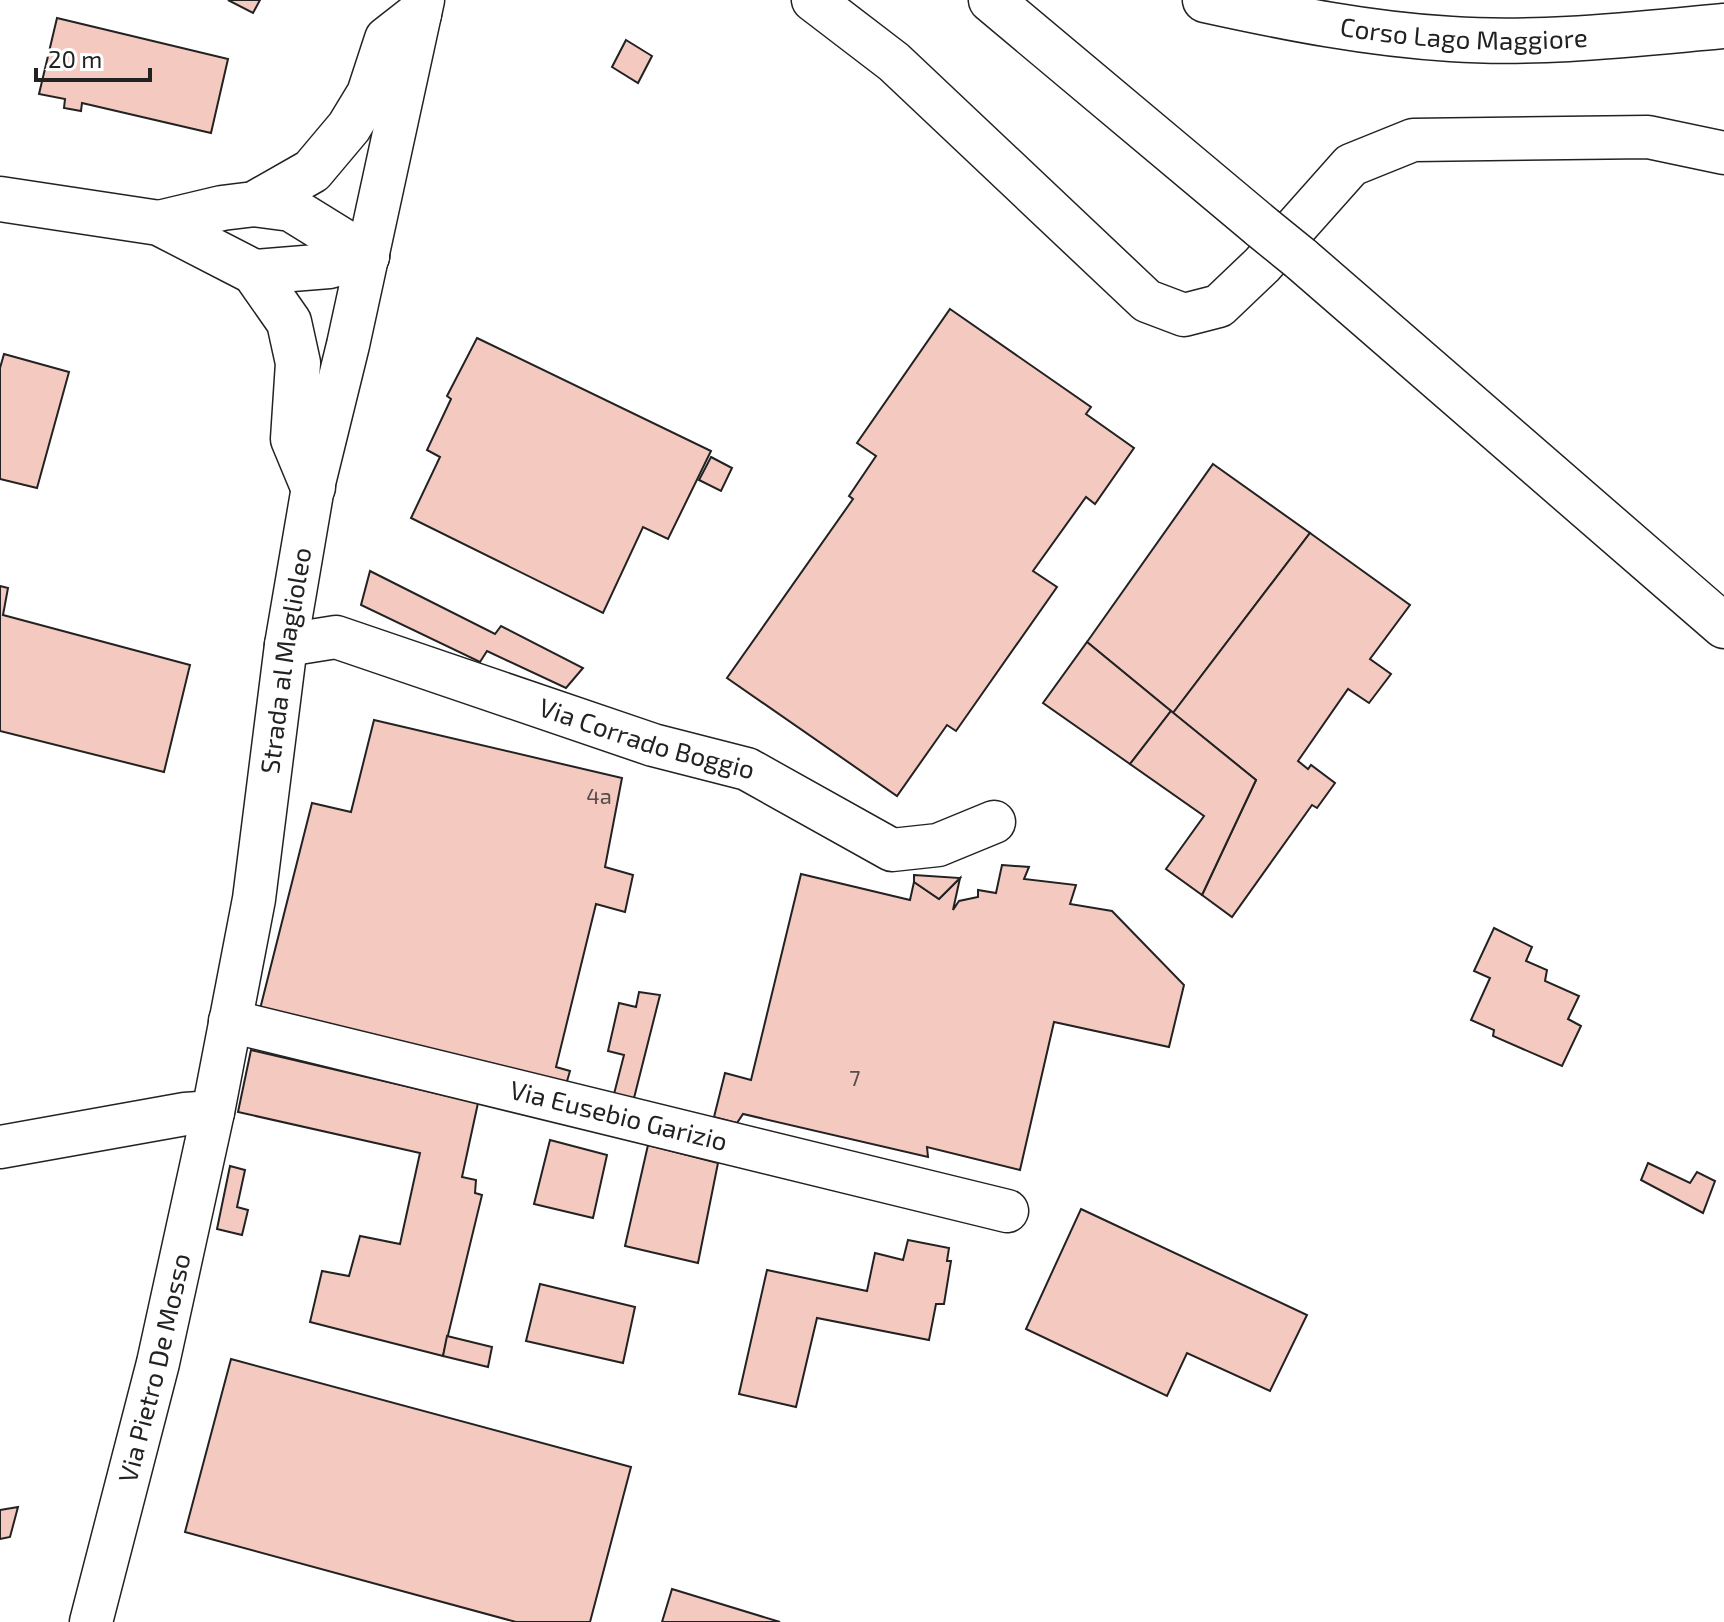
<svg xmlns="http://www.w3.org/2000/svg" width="1724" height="1622" viewBox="0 0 1724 1622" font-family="'Exo 2',sans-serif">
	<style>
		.building { fill: #f3c9c0; stroke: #222; stroke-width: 2 }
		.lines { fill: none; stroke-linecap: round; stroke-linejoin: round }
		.minor-casing { stroke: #222; stroke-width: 45 }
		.highway-casing { stroke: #222; stroke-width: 47 }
		.minor { stroke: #fff; stroke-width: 42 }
		.highway { stroke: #fff; stroke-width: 44 }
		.highway-bridge-casing { stroke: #222; stroke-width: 47; stroke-linecap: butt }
		.highway-bridge { stroke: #fff; stroke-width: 44 }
		.labels { text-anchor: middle; stroke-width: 6; stroke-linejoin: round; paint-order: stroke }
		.number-label { font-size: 22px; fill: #564c4a }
		.street-label { font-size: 26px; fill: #222; stroke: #fff }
	</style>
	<rect width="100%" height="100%" fill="#fff"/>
	<g class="building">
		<polygon points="228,0 260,0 253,13"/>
		<polygon points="57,18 228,59 211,133 82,103 81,111 64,108 65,99 39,94"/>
		<polygon points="626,40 652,56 638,83 612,67"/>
		<polygon points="950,309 1091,407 1086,414 1134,448 1095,504 1086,497 1033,571 1057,587 956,731 947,725 897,796 727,678 853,499 849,496 876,456 857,443"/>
		<polygon points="477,338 711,451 668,539 643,527 603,613 411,518 440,457 427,450 451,399 447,396"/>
		<polygon points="4,354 69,372 37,488 0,479 0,368"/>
		<polygon points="711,457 732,468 721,491 699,480"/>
		<polygon points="1213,464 1310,533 1173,713 1087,642"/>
		<polygon points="1310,533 1410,605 1370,659 1391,674 1369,703 1348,689 1298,761 1308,769 1311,765 1335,783 1317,808 1312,805 1232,917 1202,895 1256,780 1173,713"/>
		<polygon points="370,571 495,634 501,626 583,668 566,688 487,651 480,662 361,605"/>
		<polygon points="0,586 8,588 3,615 190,665 164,772 0,731"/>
		<polygon points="1087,642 1171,711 1130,764 1043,703"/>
		<polygon points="1171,711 1256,780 1202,895 1166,869 1204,816 1130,764"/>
		<polygon points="374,720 622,778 605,867 633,875 625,912 596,904 556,1067 570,1071 565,1088 258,1017 312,803 351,812"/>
		<polygon points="1002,865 1029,867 1024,879 1076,885 1070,904 1112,911 1184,985 1169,1047 1054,1022 1020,1170 927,1147 928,1157 743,1114 737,1123 714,1117 725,1073 751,1080 801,874 910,900 914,882 939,899 960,878 953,910 959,901 978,897 978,890 996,893"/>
		<polygon points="914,875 960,878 939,899 914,882"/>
		<polygon points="1494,928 1532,947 1526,961 1547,970 1545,981 1579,996 1568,1019 1581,1026 1562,1066 1493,1036 1494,1030 1471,1020 1490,978 1474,971"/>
		<polygon points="639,992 660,995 633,1102 613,1098 624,1055 608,1051 619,1003 636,1007"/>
		<polygon points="251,1050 478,1103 462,1177 476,1180 475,1193 482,1195 443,1356 310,1322 322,1271 349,1276 360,1236 400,1244 420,1153 238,1112"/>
		<polygon points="550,1140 607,1155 593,1218 534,1204"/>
		<polygon points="648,1145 718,1163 698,1263 625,1246"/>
		<polygon points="1648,1163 1690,1183 1697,1172 1715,1181 1703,1213 1641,1180"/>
		<polygon points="230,1166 245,1170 237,1207 248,1210 242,1235 217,1229"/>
		<polygon points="1081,1209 1307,1315 1270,1391 1187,1353 1167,1396 1026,1329"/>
		<polygon points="908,1240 949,1248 947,1261 951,1261 944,1304 936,1304 929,1340 817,1318 796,1407 739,1394 767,1270 867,1291 875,1253 903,1260"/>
		<polygon points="540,1284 635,1307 623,1363 526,1341"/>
		<polygon points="447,1336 492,1347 488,1367 443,1356"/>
		<polygon points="231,1359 631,1467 590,1622 516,1622 185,1532"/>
		<polygon points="18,1507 10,1537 0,1539 0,1510"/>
		<polygon points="672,1589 780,1622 662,1622"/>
	</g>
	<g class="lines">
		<g class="minor-casing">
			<g id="minor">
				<polyline points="813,0 894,62 1147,301 1184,315 1219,306 1262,265 1351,165 1413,140 1648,137 1724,153"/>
				<path id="s1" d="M286,645L336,637L653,745L747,769L892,850L938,845L994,822"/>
				<path id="s2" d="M230,1021L1007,1211"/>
				<polyline points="0,1147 185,1114 213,1112"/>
				<path id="s3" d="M91,1622L158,1363L213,1112L254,899L286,645L313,487L348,345L423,0"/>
			</g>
		</g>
		<g class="highway-casing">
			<g id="highway">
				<polyline points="991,0 1263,228"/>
				<path id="s4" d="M1205,0C1287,18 1368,34 1451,39C1542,45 1634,34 1724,26"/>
				<polyline points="0,199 159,223 254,272 289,322 298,363 293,439 313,487"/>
				<polyline points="254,204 291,209 367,256"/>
				<polyline points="159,223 222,208 254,204 312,171 349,127 369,94 387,39 419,14"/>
				<polyline points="1300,258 1724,626"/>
				<polyline points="254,272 329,266 367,256"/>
			</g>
		</g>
		<use href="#minor" class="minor"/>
		<use href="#highway" class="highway"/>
		<g class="highway-bridge-casing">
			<polyline id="highway-bridge" points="1263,228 1300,258"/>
		</g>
		<use href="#highway-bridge" class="highway-bridge"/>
	</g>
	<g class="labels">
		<g class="number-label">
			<text x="599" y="804">4a</text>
			<text x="855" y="1086">7</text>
		</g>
		<g class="street-label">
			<text dy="9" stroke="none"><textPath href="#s4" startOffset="262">Corso Lago Maggiore</textPath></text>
			<text dy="9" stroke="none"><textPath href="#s3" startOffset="982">Strada al Maglioleo</textPath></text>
			<text dy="9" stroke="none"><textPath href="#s1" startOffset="378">Via Corrado Boggio</textPath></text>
			<text dy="9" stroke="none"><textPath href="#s2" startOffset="400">Via Eusebio Garizio</textPath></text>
			<text dy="9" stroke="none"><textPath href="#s3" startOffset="262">Via Pietro De Mosso</textPath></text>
		</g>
	</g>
	<path d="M36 68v12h114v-12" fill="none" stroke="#222222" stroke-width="4"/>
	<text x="48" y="68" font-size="24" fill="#222222" stroke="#ffffff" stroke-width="6" paint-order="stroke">20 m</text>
</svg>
